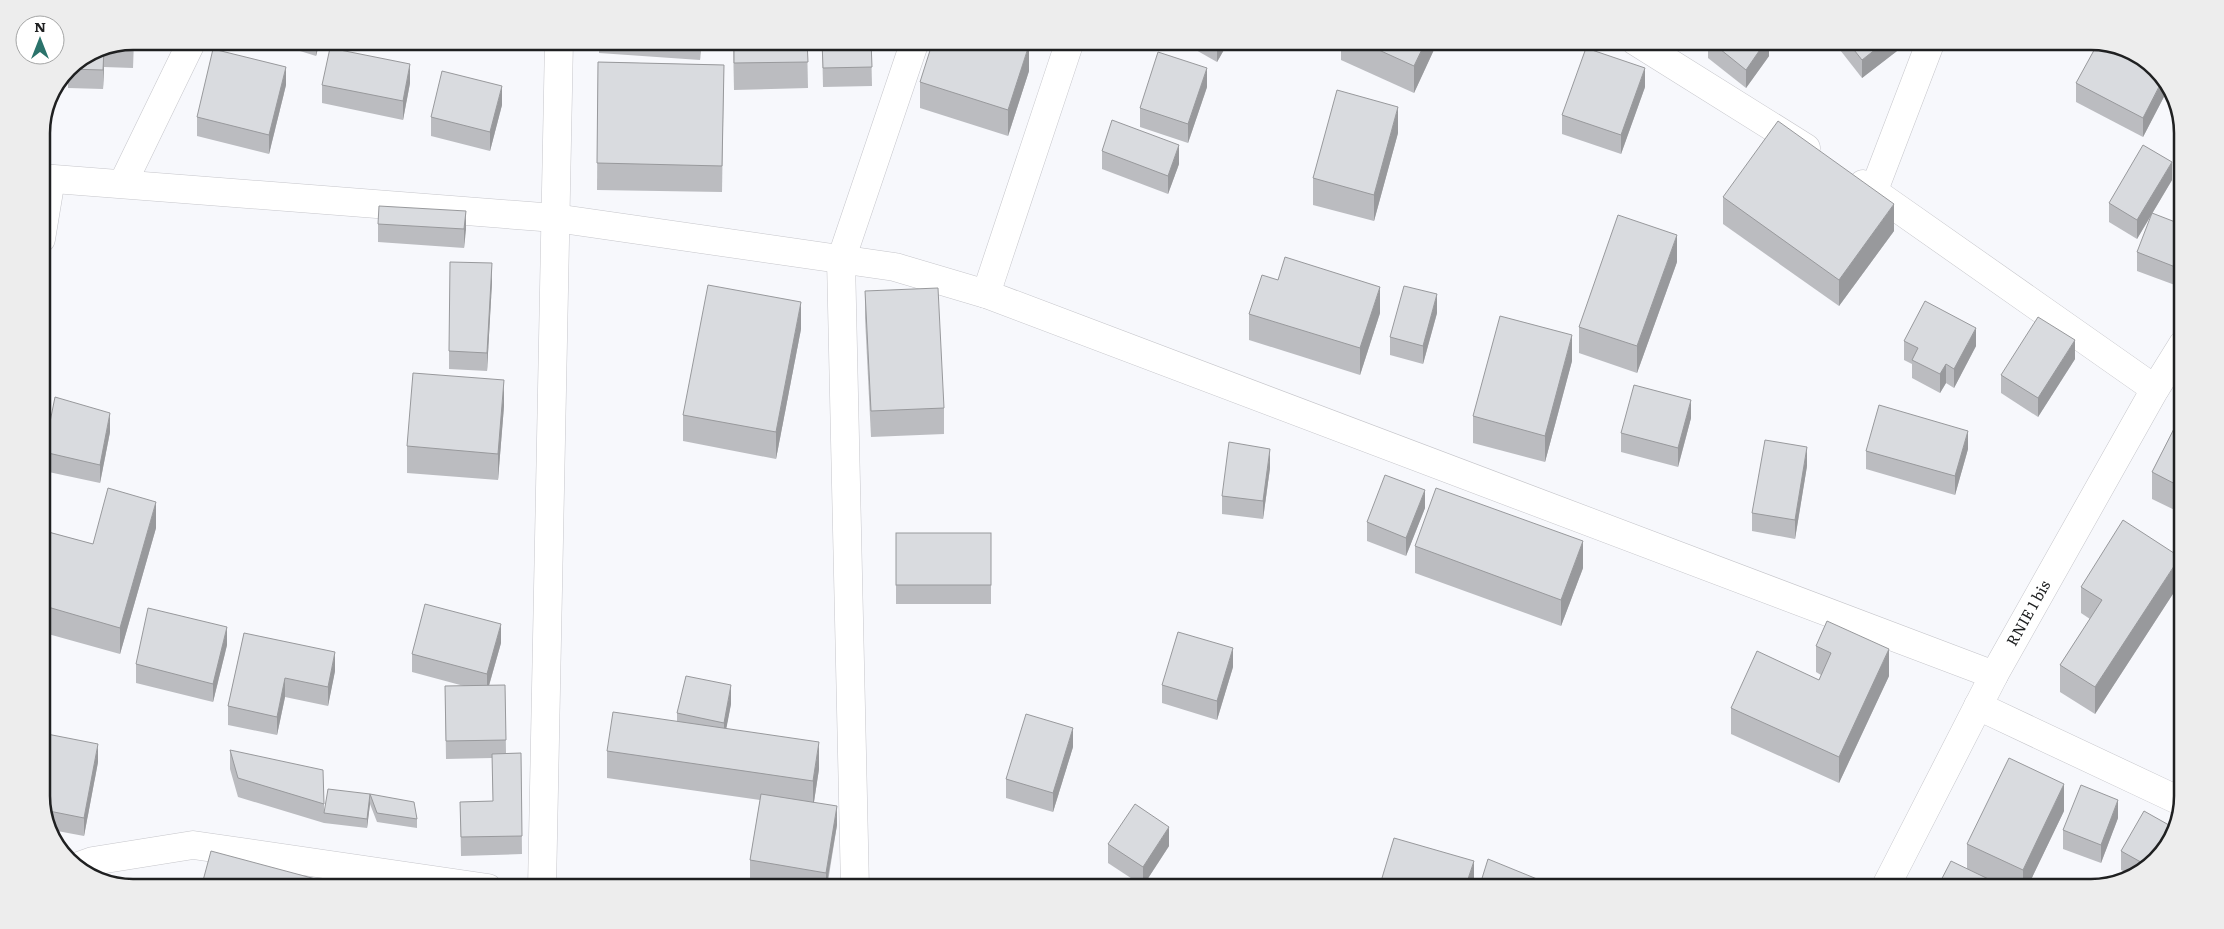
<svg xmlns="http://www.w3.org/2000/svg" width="2224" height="929" viewBox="0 0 2224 929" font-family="Literata,serif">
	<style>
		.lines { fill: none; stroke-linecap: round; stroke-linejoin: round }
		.minor-casing { stroke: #c6c6cb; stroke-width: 29 }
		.major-casing { stroke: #c6c6cb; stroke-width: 29 }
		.minor { stroke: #fff; stroke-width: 28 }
		.major { stroke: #fff; stroke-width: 28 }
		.wall { fill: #bbbcc0 }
		.shaded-wall { fill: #98999c }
		.building { fill: #d9dbdf; stroke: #98999c }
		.labels { text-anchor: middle; stroke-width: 4; stroke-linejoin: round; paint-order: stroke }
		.street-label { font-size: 15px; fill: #1f2021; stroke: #fff }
		.rim { fill: none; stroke: #1f2021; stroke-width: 2.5 }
	</style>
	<rect width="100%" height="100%" fill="#f7f8fc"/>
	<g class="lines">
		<g class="minor-casing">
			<g id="minor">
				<polyline points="1635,41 1806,148"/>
				<polyline points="41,178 555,218 895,267 986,294 1994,675"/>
				<polyline points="123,183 192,41"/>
				<polyline points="1863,184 2155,389"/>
				<polyline points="1874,190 1931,41"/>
				<polyline points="41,239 51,179"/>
				<polyline points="986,294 1070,41"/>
				<polyline points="1978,706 2182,802"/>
				<polyline points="79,866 93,861 193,845 488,888"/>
				<polyline points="542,888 559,41"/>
				<polyline points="855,888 841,260 915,41"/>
			</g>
		</g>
		<g class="major-casing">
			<g id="major">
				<path id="s1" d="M1885,888L1994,675L2155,389L2183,344"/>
			</g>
		</g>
		<use href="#minor" class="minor"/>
		<use href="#major" class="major"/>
	</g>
	<g class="wall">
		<polygon points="134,41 133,68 104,67 103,89 68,88 68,68 98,48"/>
		<polygon points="268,41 320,41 316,56"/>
		<polygon points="599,41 701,41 700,60 599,53"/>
		<polygon points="733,41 807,41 808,88 734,90"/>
		<polygon points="822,41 871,41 872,86 823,87"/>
		<polygon points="1180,41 1229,41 1217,62"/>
		<polygon points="1341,41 1438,41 1414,93 1341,60"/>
		<polygon points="1708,41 1769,41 1769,56 1746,88 1708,58"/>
		<polygon points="1833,41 1910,41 1862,78"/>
		<polygon points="2066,41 2073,41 2071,44"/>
		<polygon points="598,62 724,65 722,192 597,190"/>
		<polygon points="1029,71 1008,136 920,108 920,82"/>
		<polygon points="410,83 403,120 322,103 322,85"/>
		<polygon points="2076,83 2168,88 2168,89 2143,137 2076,102"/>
		<polygon points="286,85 269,154 197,136 197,117"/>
		<polygon points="1207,87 1188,143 1140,127 1140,108"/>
		<polygon points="1645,87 1621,154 1562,134 1562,115"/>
		<polygon points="502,105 490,151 431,136 431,117"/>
		<polygon points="1398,133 1374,221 1313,205 1313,178"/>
		<polygon points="1102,151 1179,164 1168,194 1102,169"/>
		<polygon points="2172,180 2137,239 2109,222 2109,203"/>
		<polygon points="1723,197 1894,231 1839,306 1723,224"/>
		<polygon points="466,211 464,248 378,242 378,224"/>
		<polygon points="2183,225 2183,288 2137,271 2137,252"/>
		<polygon points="1677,262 1637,373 1579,353 1579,327"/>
		<polygon points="1278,280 1380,313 1360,375 1249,340 1249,314"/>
		<polygon points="492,282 487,371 449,369 449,351"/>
		<polygon points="865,291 944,408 944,434 871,437 865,318"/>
		<polygon points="1437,313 1423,364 1390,355 1390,337"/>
		<polygon points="801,329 776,459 683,441 683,415"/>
		<polygon points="1904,341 1976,346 1954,388 1946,383 1940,393 1912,378 1912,364 1904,360"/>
		<polygon points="2075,359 2038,417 2001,393 2001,375"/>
		<polygon points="1572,361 1545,462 1473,443 1473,416"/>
		<polygon points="504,406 498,480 407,473 407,446"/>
		<polygon points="2183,411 2183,514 2152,499 2152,472"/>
		<polygon points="1691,418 1678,467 1621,452 1621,433"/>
		<polygon points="110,432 100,483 44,471 44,452"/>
		<polygon points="1968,449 1955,495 1866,469 1866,451"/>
		<polygon points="1807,466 1795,539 1752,531 1752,513"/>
		<polygon points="1270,468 1263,519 1222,514 1222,496"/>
		<polygon points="1425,508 1406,556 1367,541 1367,522"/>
		<polygon points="156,528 120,654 41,632 41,530 93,544"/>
		<rect x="896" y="533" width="95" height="71"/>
		<polygon points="1415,546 1583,568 1561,626 1415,573"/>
		<polygon points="2180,583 2095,714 2060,692 2060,665 2090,619 2081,613 2081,587"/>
		<polygon points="244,633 335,671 328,706 285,697 277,735 228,725 228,706"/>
		<polygon points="501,643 489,686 505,685 506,753 521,753 522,854 461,856 460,802 493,801 492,758 446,759 445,686 464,686 412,672 412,654"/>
		<polygon points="227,645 213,702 136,683 136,664"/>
		<polygon points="1816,646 1889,676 1839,783 1731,734 1731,708 1819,680 1821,675 1816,672"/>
		<polygon points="1233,667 1217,720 1162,703 1162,685"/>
		<polygon points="731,704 726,728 819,769 814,802 837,825 827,888 805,888 750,879 750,860 760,800 607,778 607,751 677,721 677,713"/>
		<polygon points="1073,747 1053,812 1006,798 1006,779"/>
		<polygon points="230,750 324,804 324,813 370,794 417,819 417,828 377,822 370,804 367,828 324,823 238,797 230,769"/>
		<polygon points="98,762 84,836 52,830 41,802"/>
		<polygon points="2064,811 2027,888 1937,888 1967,868 1967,844"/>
		<polygon points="2118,818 2101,863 2063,849 2063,830"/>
		<polygon points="2176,831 2142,872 2132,875 2121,870 2121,851"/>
		<polygon points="1108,844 1169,846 1143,886 1108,863"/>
	</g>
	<g class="shaded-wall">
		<polygon points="316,41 320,41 316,56"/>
		<polygon points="700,41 701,41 700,60"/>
		<polygon points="1218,41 1229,41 1217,62 1217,43"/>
		<polygon points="1426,41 1438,41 1414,93 1414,66"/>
		<polygon points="1766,41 1769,41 1769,56 1746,88 1746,70"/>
		<polygon points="1886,41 1910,41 1862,78 1862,60"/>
		<polygon points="1029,45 1029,71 1008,136 1008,110"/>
		<polygon points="104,48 104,67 103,89 103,70"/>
		<polygon points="410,64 410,83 403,120 403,101"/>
		<polygon points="286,67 286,85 269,154 269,135"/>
		<polygon points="1207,68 1207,87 1188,143 1188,124"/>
		<polygon points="1645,68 1645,87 1621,154 1621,135"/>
		<polygon points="2164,78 2168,89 2143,137 2143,118"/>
		<polygon points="502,86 502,105 490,151 490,132"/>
		<polygon points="1398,107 1398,133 1374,221 1374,195"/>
		<polygon points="1179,145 1179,164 1168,194 1168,176"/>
		<polygon points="2172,162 2172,180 2137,239 2137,220"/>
		<polygon points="1894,204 1894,231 1839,306 1839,280"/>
		<polygon points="466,211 466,230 464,248 464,229"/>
		<polygon points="1677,235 1677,262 1637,373 1637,346"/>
		<polygon points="492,263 492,282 487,371 487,353"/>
		<polygon points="1380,287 1380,313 1360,375 1360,348"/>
		<polygon points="1437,294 1437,313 1423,364 1423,346"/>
		<polygon points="801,302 801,329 776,459 776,432"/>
		<polygon points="1976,328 1976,346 1954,388 1954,369"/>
		<polygon points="1572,335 1572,361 1545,462 1545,436"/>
		<polygon points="2075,340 2075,359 2038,417 2038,398"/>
		<polygon points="1946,364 1946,383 1940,393 1940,374"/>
		<polygon points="504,380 504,406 498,480 498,454"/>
		<polygon points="1691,400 1691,418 1678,467 1678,448"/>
		<polygon points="110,413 110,432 100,483 100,465"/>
		<polygon points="1968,431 1968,449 1955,495 1955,476"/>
		<polygon points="1807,447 1807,466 1795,539 1795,520"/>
		<polygon points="1270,449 1270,468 1263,519 1263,501"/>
		<polygon points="1425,490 1425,508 1406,556 1406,538"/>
		<polygon points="156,502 156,528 120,654 120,628"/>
		<polygon points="1583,541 1583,568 1561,626 1561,600"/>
		<polygon points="2180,557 2180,583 2095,714 2095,687"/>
		<polygon points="501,624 501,643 487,692 487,674"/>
		<polygon points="227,627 227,645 213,702 213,684"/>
		<polygon points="1233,648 1233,667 1217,720 1217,701"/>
		<polygon points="1889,649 1889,676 1839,783 1839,757"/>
		<polygon points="335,652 335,671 328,706 328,687"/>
		<polygon points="285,678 285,697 277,735 277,717"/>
		<polygon points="731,685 731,704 724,741 724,723"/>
		<polygon points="1073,728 1073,747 1053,812 1053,793"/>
		<polygon points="819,742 819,769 813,808 813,781"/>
		<polygon points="98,744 98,762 84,836 84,818"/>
		<polygon points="2064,784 2064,811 2027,888 2023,888 2023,870"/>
		<polygon points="370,794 370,804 367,828 367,819"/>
		<polygon points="2118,800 2118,818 2101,863 2101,845"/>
		<polygon points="837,806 837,825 826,888 826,873"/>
		<polygon points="1169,827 1169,846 1143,886 1143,867"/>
		<polygon points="1474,861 1474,879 1471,888 1465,888"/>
		<polygon points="1537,879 1537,888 1533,888"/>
	</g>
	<g class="building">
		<polygon points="134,41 133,49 104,48 103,70 68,69 68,68 98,48"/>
		<polygon points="734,41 807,41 808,62 734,63"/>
		<polygon points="822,41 871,41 872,67 823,68"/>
		<polygon points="933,41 1018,41 1029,45 1008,110 920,82"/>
		<polygon points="1359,41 1426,41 1414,66"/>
		<polygon points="1710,41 1766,41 1746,70"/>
		<polygon points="1847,41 1886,41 1862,60"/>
		<polygon points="2098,43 2125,48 2164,77 2143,118 2076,83"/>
		<polygon points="330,48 410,64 403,101 322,85"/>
		<polygon points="1586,48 1645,68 1621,135 1562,115"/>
		<polygon points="213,49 286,67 269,135 197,117"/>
		<polygon points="1158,52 1207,68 1188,124 1140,108"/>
		<polygon points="598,62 724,65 722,166 597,163"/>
		<polygon points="442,71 502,86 490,132 431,117"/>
		<polygon points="1337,90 1398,107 1374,195 1313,178"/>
		<polygon points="1112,120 1179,145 1168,176 1102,151"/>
		<polygon points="1778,121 1894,204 1839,280 1723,197"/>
		<polygon points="2143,145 2172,162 2137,220 2109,203"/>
		<polygon points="379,206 466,211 464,229 378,224"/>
		<polygon points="2152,213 2183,225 2183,270 2137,252"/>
		<polygon points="1618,215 1677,235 1637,346 1579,327"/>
		<polygon points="1285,257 1380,287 1360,348 1249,314 1262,275 1278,280"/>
		<polygon points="450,262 492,263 487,353 449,351"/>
		<polygon points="708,285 801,302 776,432 683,415"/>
		<polygon points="1404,286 1437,294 1423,346 1390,337"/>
		<polygon points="938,288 944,408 871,411 865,291"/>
		<polygon points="1925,301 1976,328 1954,369 1946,364 1940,374 1912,360 1918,348 1904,341"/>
		<polygon points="1500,316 1572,335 1545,436 1473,416"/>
		<polygon points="2038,317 2075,340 2038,398 2001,375"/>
		<polygon points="413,373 504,380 498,454 407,446"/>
		<polygon points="1634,385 1691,400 1678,448 1621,433"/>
		<polygon points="55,397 110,413 100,465 44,452"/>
		<polygon points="1879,405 1968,431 1955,476 1866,451"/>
		<polygon points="2183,411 2183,488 2152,472"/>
		<polygon points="1765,440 1807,447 1795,520 1752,513"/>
		<polygon points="1229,442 1270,449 1263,501 1222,496"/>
		<polygon points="1385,475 1425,490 1406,538 1367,522"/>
		<polygon points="108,488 156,502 120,628 41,605 41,530 93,544"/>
		<polygon points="1436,488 1583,541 1561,600 1415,546"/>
		<polygon points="2123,520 2180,557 2095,687 2060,665 2102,600 2081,587"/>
		<rect x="896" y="533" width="95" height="52"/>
		<polygon points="425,604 501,624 487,674 412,654"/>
		<polygon points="148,608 227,627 213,684 136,664"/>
		<polygon points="1827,621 1889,649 1839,757 1731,708 1757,651 1819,680 1831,653 1816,646"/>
		<polygon points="1178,632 1233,648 1217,701 1162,685"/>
		<polygon points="244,633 335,652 328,687 285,678 277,717 228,706"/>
		<polygon points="686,676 731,685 724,723 677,713"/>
		<polygon points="505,685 506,740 446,741 445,686"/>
		<polygon points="613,712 819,742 813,781 607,751"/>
		<polygon points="1026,714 1073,728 1053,793 1006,779"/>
		<polygon points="42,733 98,744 84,818 44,810 41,802 41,738"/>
		<polygon points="230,750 323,770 324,804 238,778"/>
		<polygon points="521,753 522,836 461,837 460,802 493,801 492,754"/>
		<polygon points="2009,758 2064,784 2023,870 1967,844"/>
		<polygon points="2081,785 2118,800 2101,845 2063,830"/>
		<polygon points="328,789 370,794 367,819 324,813"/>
		<polygon points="370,794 414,802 417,819 377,813"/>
		<polygon points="761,794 837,806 826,873 750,860"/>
		<polygon points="1135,804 1169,827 1143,867 1108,844"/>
		<polygon points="2144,811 2176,829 2176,831 2148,866 2121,851"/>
		<polygon points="1394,838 1474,861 1465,888 1379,888"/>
		<polygon points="211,851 323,881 320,888 201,888"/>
		<polygon points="1488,859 1537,879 1533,888 1479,888"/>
		<polygon points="1951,861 2007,888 1937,888"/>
	</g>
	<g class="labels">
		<g class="street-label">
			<text dy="5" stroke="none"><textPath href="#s1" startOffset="310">RNIE 1 bis</textPath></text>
		</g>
	</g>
	<path d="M0 0H2224V929H0ZM133 50H2091A83 83 0 0 1 2174 133V796A83 83 0 0 1 2091 879H133A83 83 0 0 1 50 796V133A83 83 0 0 1 133 50Z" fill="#ededed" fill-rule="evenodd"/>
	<path class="rim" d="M133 50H2091A83 83 0 0 1 2174 133V796A83 83 0 0 1 2091 879H133A83 83 0 0 1 50 796V133A83 83 0 0 1 133 50Z"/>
	<g transform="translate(40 40)"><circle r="24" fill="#ffffff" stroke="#a5a6a6"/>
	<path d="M0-4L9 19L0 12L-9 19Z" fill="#2b736b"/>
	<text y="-8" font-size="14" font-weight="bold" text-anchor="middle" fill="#1f2021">N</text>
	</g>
</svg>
